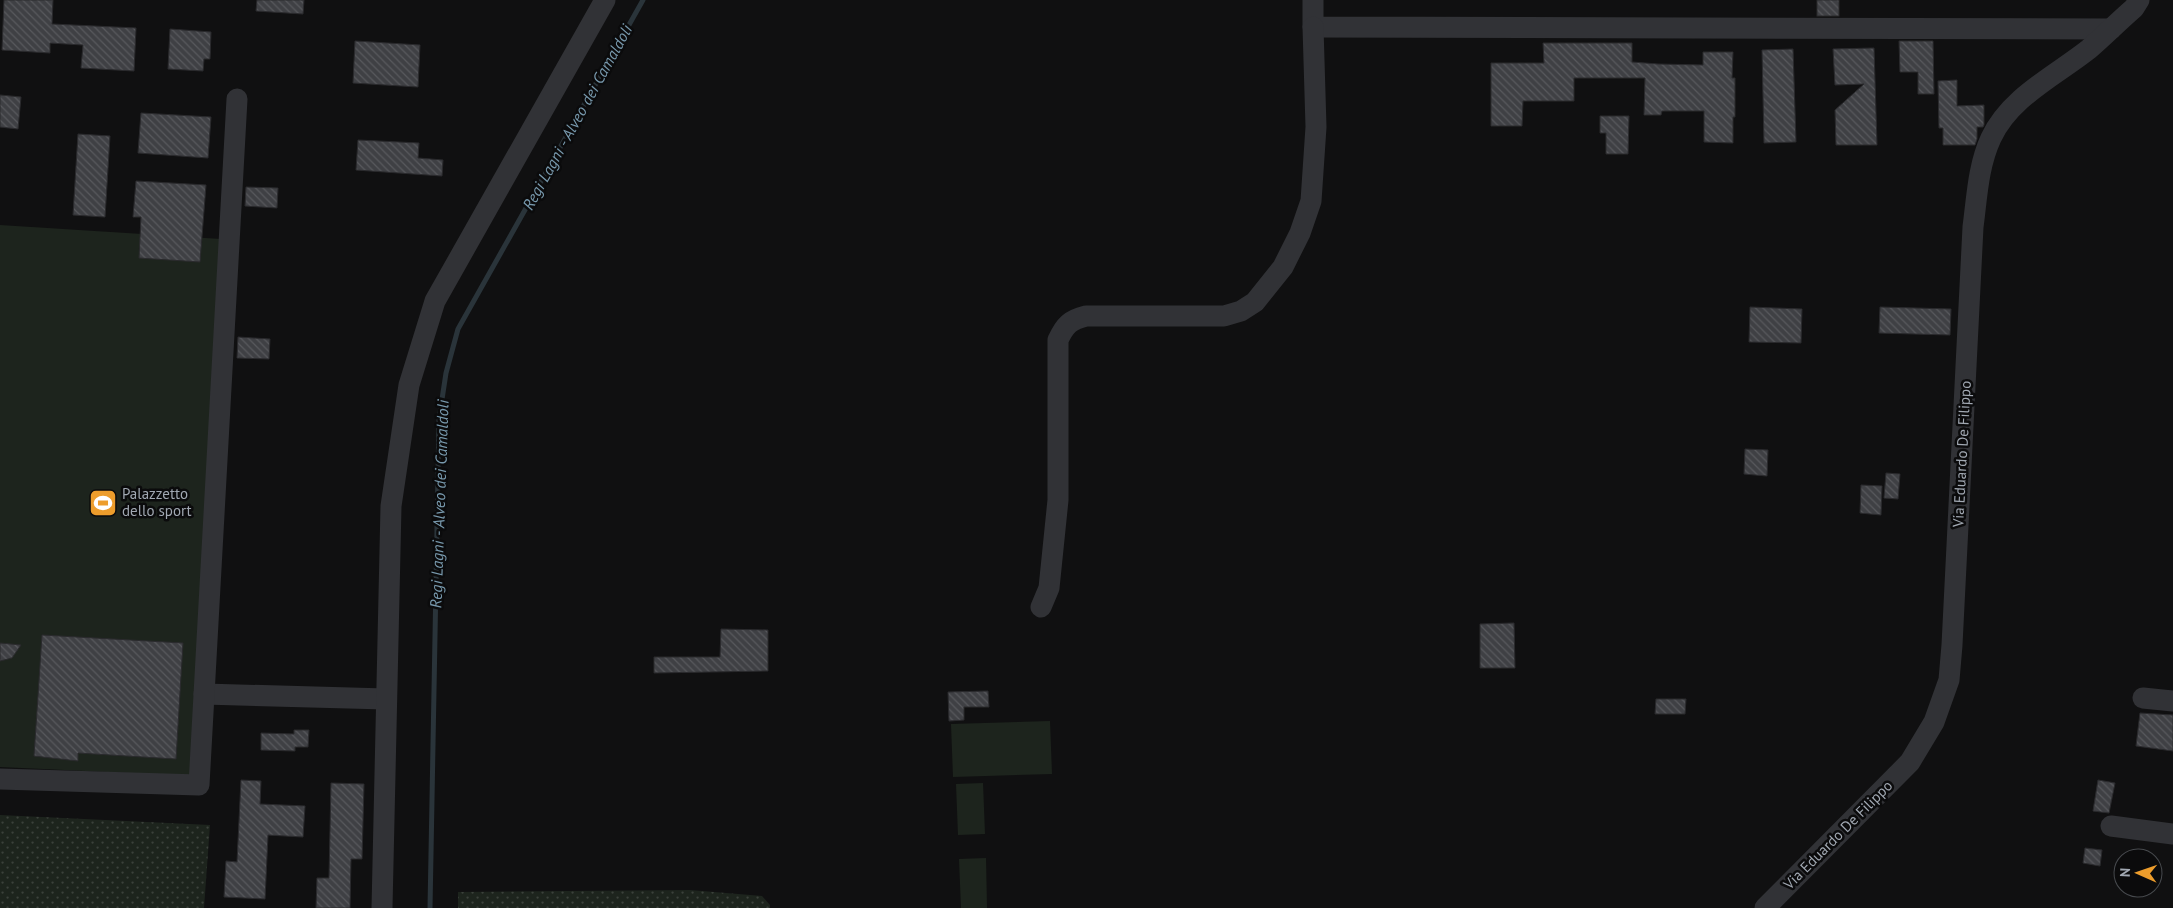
<svg xmlns="http://www.w3.org/2000/svg" width="2173" height="908" viewBox="0 0 2173 908" font-family="'PT Sans',sans-serif">
	<style>
		.grass { fill: url(#grass-dots) }
		.pitch { fill: #1d241d }
		.lines { fill: none; stroke-linecap: round; stroke-linejoin: round }
		.stream { stroke: #2a343a; stroke-width: 5 }
		.building { fill: url(#building-back-hatch); stroke: #2a2a2d }
		.minor { stroke: #313236; stroke-width: 21 }
		.labels { text-anchor: middle; stroke-width: 5; stroke-linejoin: round; paint-order: stroke }
		.street-label { font-size: 15px; fill: #a1a8b2; stroke: #0b0b0c }
		.poi-label { font-size: 15px; fill: #a1a8b2; stroke: #0b0b0c; text-anchor: start }
		.water-label { font-size: 16px; font-style: italic; fill: #7899ad; stroke: #0b0b0c }
	</style>
	<defs>
		<pattern id="grass-dots" width="8" height="8" patternUnits="userSpaceOnUse" patternTransform="scale(1.25)"><rect width="8" height="8" fill="#1d241d"/><path d="M2 2h.1M6 6h.1" fill="none" stroke="#3b413b" stroke-width="1.8" stroke-linecap="round"/></pattern>
		<pattern id="building-back-hatch" width="6" height="6" patternUnits="userSpaceOnUse" patternTransform="scale(1.25)"><rect width="6" height="6" fill="#3f4044"/><path d="M-1 5l2 2M0 0l6 6M5-1l2 2" fill="none" stroke="#58595d"/></pattern>
	</defs>
	<rect width="100%" height="100%" fill="#101011"/>
	<g class="grass">
		<polygon points="0,815 210,825 204,908 0,908"/>
		<polygon points="690,890 762,896 770,905 770,908 458,908 458,892"/>
	</g>
	<g class="pitch">
		<polygon points="0,225 221,239 192,776 0,767"/>
		<polygon points="1050,721 1052,774 953,777 951,724"/>
		<polygon points="983,783 985,834 958,835 956,784"/>
		<polygon points="986,858 987,908 961,908 959,859"/>
	</g>
	<g class="lines">
		<polyline class="stream" points="430,908 439,419 446,373 458,329 643,0"/>
	</g>
	<g class="building">
		<polygon points="4,0 53,0 52,24 136,28 134,71 81,68 83,45 50,43 50,53 2,50"/>
		<polygon points="257,0 304,0 303,14 256,11"/>
		<rect x="1817" y="0" width="22" height="16"/>
		<polygon points="170,29 211,32 210,59 204,59 203,71 168,69"/>
		<polygon points="355,41 420,45 418,87 353,83"/>
		<polygon points="1899,41 1933,41 1934,94 1918,94 1918,72 1900,72"/>
		<polygon points="1543,43 1632,43 1632,62 1658,64 1703,65 1703,52 1733,52 1732,78 1735,78 1735,117 1733,117 1733,143 1704,142 1704,111 1662,111 1661,115 1644,115 1645,78 1574,78 1574,101 1523,101 1522,126 1491,126 1491,63 1544,63"/>
		<polygon points="1874,48 1877,145 1836,145 1835,110 1864,84 1835,85 1833,49"/>
		<polygon points="1793,49 1796,142 1764,143 1762,50"/>
		<polygon points="1957,80 1957,106 1984,105 1984,125 1983,127 1977,127 1977,139 1975,145 1943,145 1943,128 1939,128 1938,81"/>
		<polygon points="0,95 21,97 18,129 0,127"/>
		<polygon points="141,113 211,117 208,158 138,153"/>
		<polygon points="1600,116 1629,116 1628,154 1606,154 1606,133 1600,133"/>
		<polygon points="78,134 110,136 105,217 73,215"/>
		<polygon points="358,140 419,143 418,158 443,160 442,176 356,170"/>
		<polygon points="136,181 206,185 200,262 139,258 141,217 133,217"/>
		<polygon points="246,187 278,188 277,208 245,206"/>
		<polygon points="1750,307 1802,309 1801,343 1749,342"/>
		<polygon points="1880,307 1951,309 1950,335 1879,333"/>
		<polygon points="238,337 270,339 269,359 237,358"/>
		<polygon points="1745,449 1768,450 1767,476 1744,474"/>
		<polygon points="1886,473 1900,474 1898,499 1884,498"/>
		<polygon points="1861,485 1882,486 1881,515 1860,513"/>
		<polygon points="1514,623 1515,668 1480,668 1480,624"/>
		<polygon points="721,629 768,630 768,671 654,673 654,657 720,657"/>
		<polygon points="42,635 183,643 176,759 78,753 78,761 34,756"/>
		<polygon points="0,643 21,645 12,658 0,661"/>
		<polygon points="988,691 989,707 964,707 964,720 949,721 948,692"/>
		<polygon points="1656,699 1686,699 1685,714 1655,714"/>
		<polygon points="2140,713 2173,715 2173,751 2136,746"/>
		<polygon points="294,730 309,730 308,747 295,747 295,751 261,750 261,733 294,734"/>
		<polygon points="241,780 261,781 260,804 305,806 303,837 268,835 265,899 224,897 226,861 237,862"/>
		<polygon points="2098,780 2115,783 2109,813 2093,811"/>
		<polygon points="331,783 364,784 362,859 351,859 350,908 316,908 317,878 329,878"/>
		<polygon points="2085,848 2102,850 2100,866 2083,863"/>
	</g>
	<g class="lines">
		<g class="minor">
			<polyline points="1313,0 1313,27 2111,29"/>
			<path d="M1041,607L1049,588L1058,500V340C1065,325 1070,320 1086,316H1224L1241,311L1255,302L1283,267L1300,233L1311,201L1316,127L1313,27"/>
			<polyline points="204,694 386,699"/>
			<polyline points="2143,698 2173,701"/>
			<polyline points="0,779 199,785 237,99"/>
			<polyline points="2111,826 2173,834"/>
			<polyline points="382,908 391,506 409,385 435,301 605,0"/>
			<path d="M1765,908L1910,762L1934,722L1949,680L1952,645L1973,227C1977,197 1978,166 1991,138C2010,97 2055,76 2089,49C2104,36 2119,21 2134,8L2139,0"/>
		</g>
	</g>
	<defs>
		<g id="stadium-square" transform="scale(1.4375)"><rect x="-9" y="-9" width="18" height="18" rx="4" fill="#ed9d2c" stroke="#0b0b0c"/><path d="M0-5a6.5 5 0 1 0 0 10a6.5 5 0 1 0 0-10ZM-3.5-1.8h7v3.6h-7Z" fill="#fff"/></g>
	</defs>
	<g fill-rule="evenodd">
		<use href="#stadium-square" x="103" y="503"/>
	</g>
	<g class="labels">
		<g class="street-label">
			<text transform="translate(1962 454) rotate(-87)" y="5">Via Eduardo De Filippo</text>
			<text transform="translate(1838 835) rotate(-45)" y="5">Via Eduardo De Filippo</text>
		</g>
		<g class="poi-label">
			<text x="122" y="499">Palazzetto<tspan x="122" dy="17">dello sport</tspan></text>
		</g>
		<g class="water-label">
			<text transform="translate(577 117) rotate(-61)" y="6">Regi Lagni - Alveo dei Camaldoli</text>
			<text transform="translate(439 504) rotate(-88)" y="6">Regi Lagni - Alveo dei Camaldoli</text>
		</g>
	</g>
	<g transform="translate(2138 873) rotate(272)"><circle r="24" fill="#0b0b0c" stroke="#474a4e"/>
	<path d="M0-4L9 19L0 12L-9 19Z" fill="#ed9d2c"/>
	<text y="-8" font-size="14" font-weight="bold" text-anchor="middle" fill="#a1a8b2">N</text>
	</g>
</svg>
